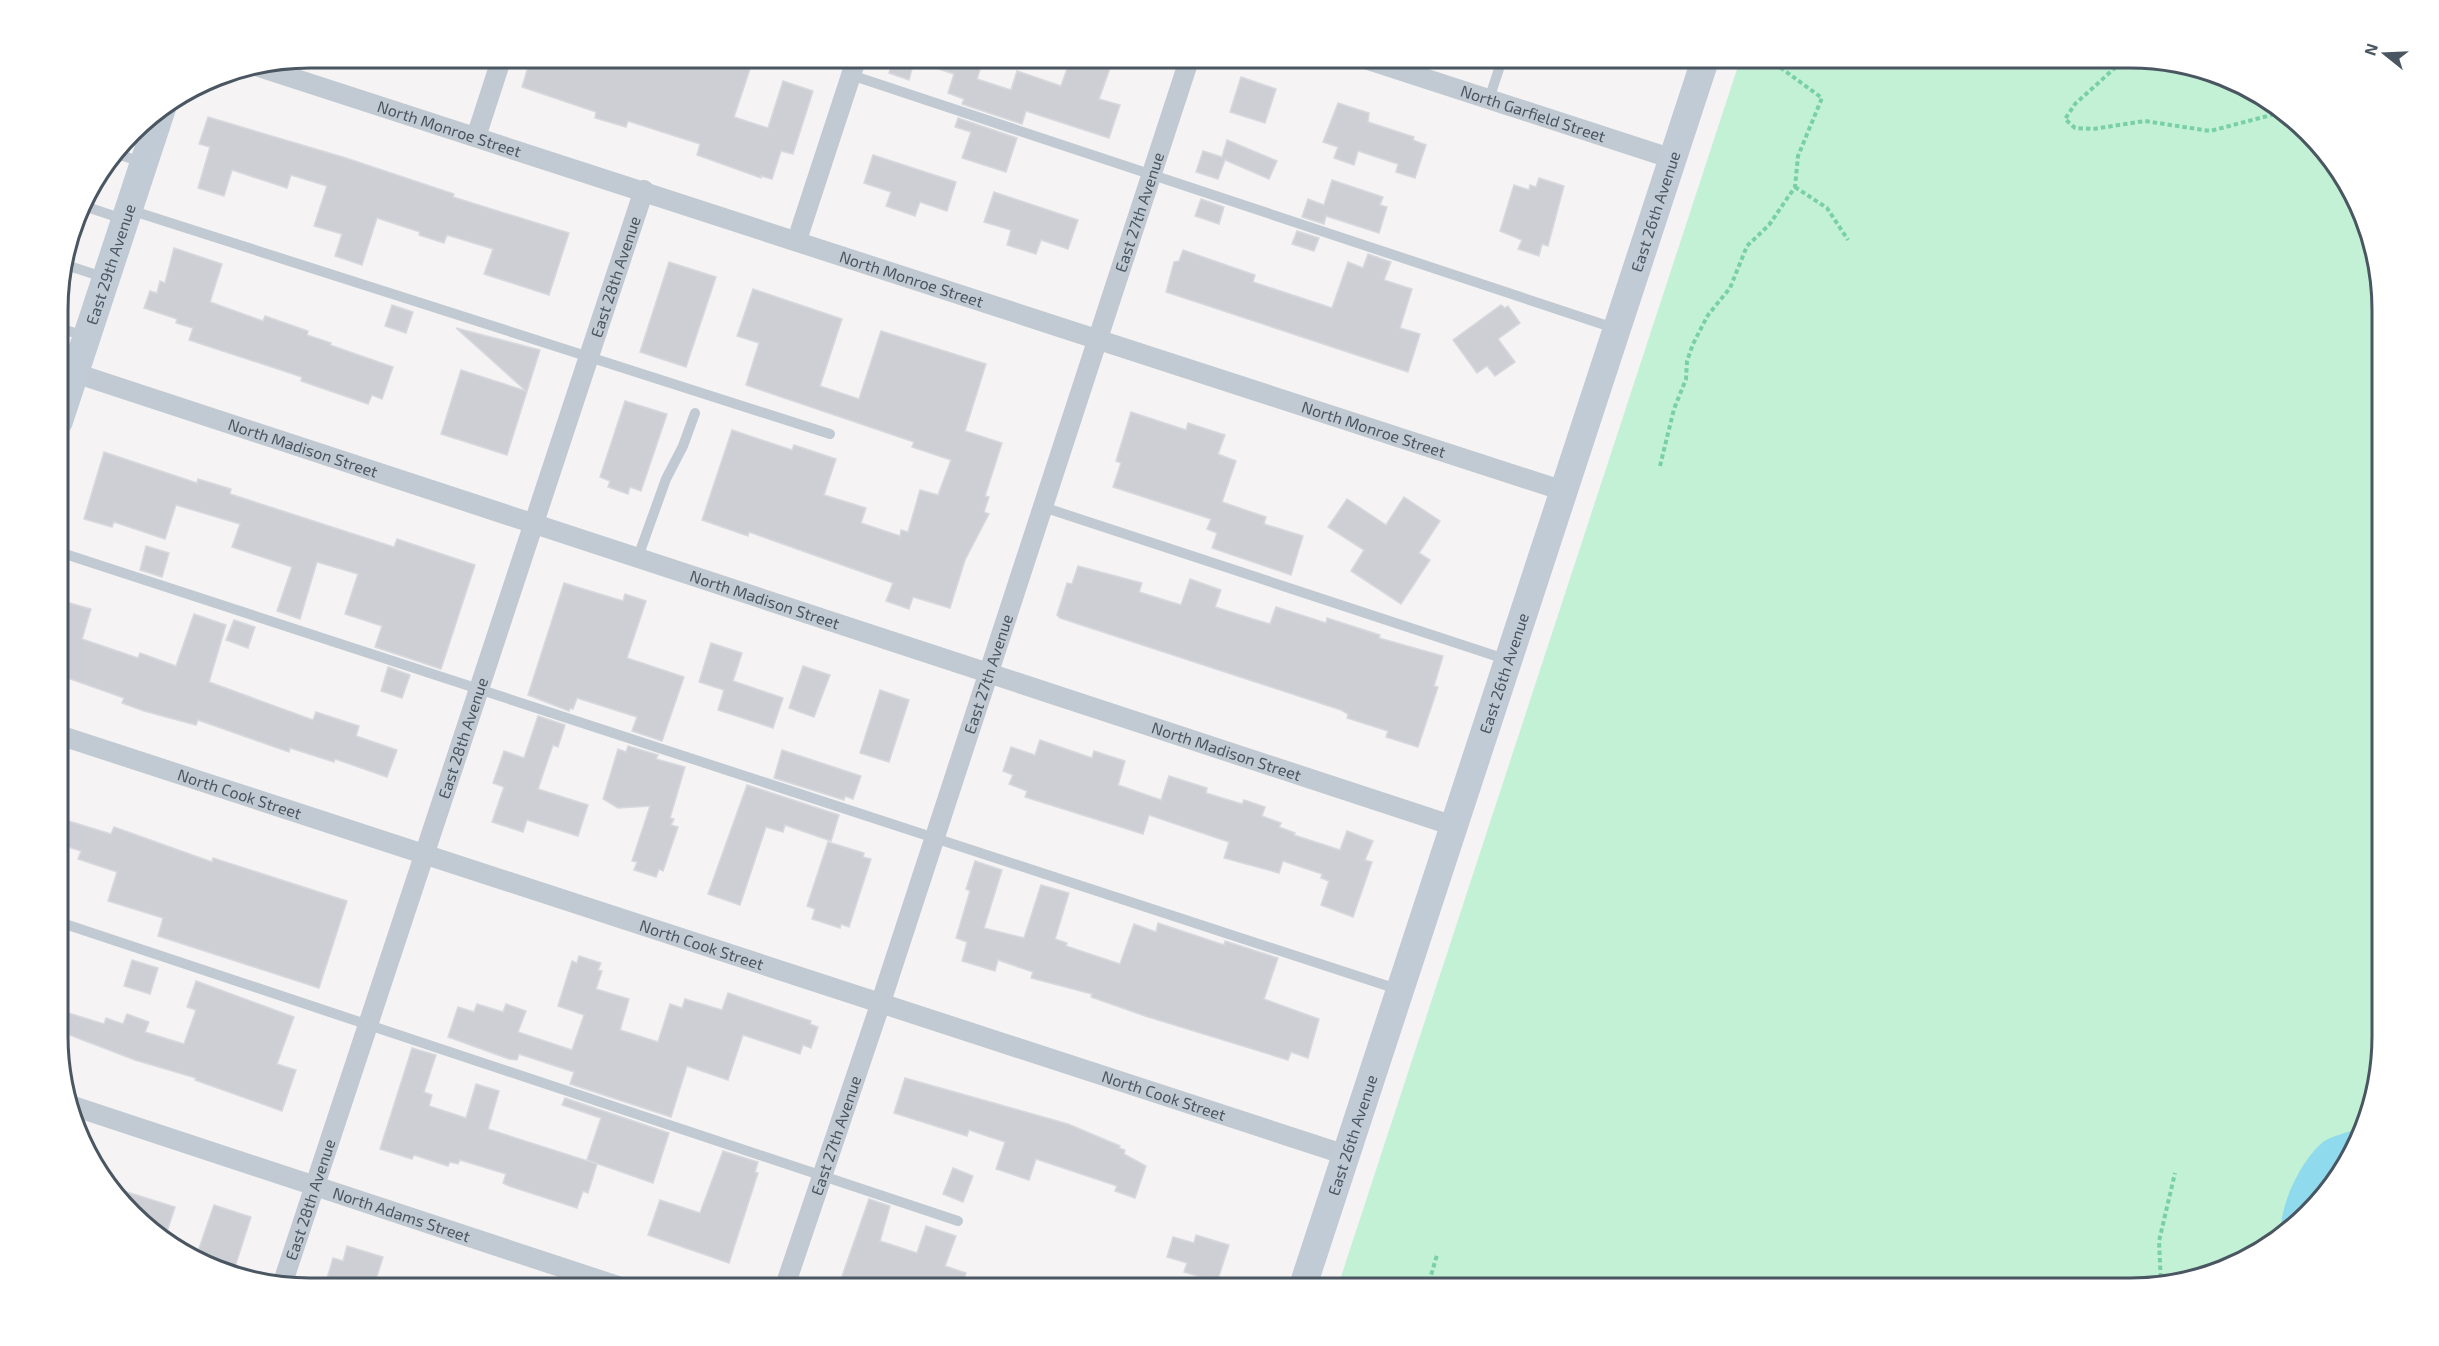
<svg xmlns="http://www.w3.org/2000/svg" width="2439" height="1346" viewBox="0 0 2439 1346" font-family="'Exo 2',sans-serif">
	<style>
		.green { fill: #c3f1d5 }
		.water { fill: #90daee }
		.building { fill: #cdcfd5; stroke: #d7d9de; stroke-width: 1.5 }
		.lines { fill: none; stroke-linecap: round; stroke-linejoin: round }
		.path { stroke: #7ad0a6; stroke-width: 4; stroke-dasharray: 4.5 3; stroke-linecap: butt }
		.lane { stroke: #c1cad2; stroke-width: 10 }
		.street { stroke: #c1cad2; stroke-width: 20 }
		.secondary { stroke: #c1cbd6; stroke-width: 28 }
		.labels { text-anchor: middle; stroke-width: 6; stroke-linejoin: round; paint-order: stroke }
		.street-label { font-size: 16px; fill: #4a5661; stroke: #fff }
		.rim { fill: none; stroke: #4a5661; stroke-width: 3 }
	</style>
	<rect width="100%" height="100%" fill="#f5f3f3"/>
	<polygon class="green" points="1741,57 2130,57 2195,66 2255,91 2340,170 2369,229 2381,293 2381,1052 2348,1162 2269,1247 2210,1276 2145,1288 1337,1289"/>
	<path class="water" d="M2358,1129L2348,1162L2281,1234C2279,1206 2301,1160 2323,1142C2332,1136 2348,1132 2358,1129Z"/>
	<g class="building">
		<polygon points="531,57 754,57 734,117 768,128 783,81 813,91 793,154 781,151 772,179 761,176 761,178 697,155 700,144 628,121 626,127 595,118 596,112 522,87"/>
		<polygon points="894,57 984,57 977,79 1011,90 1017,71 1061,86 1071,57 1114,57 1099,99 1120,105 1109,138 1026,111 1022,124 962,104 964,99 948,93 954,74 914,61 909,80 889,73"/>
		<polygon points="1241,77 1276,89 1265,123 1230,112"/>
		<polygon points="1338,103 1369,113 1368,122 1414,137 1413,140 1426,145 1415,178 1396,172 1398,164 1358,151 1354,165 1334,158 1338,147 1323,142"/>
		<polygon points="208,117 346,158 454,194 453,197 569,233 549,295 484,274 493,249 447,235 444,243 419,235 420,232 377,218 362,265 335,256 342,234 314,226 327,186 291,175 287,188 232,170 224,196 198,188 210,147 199,144"/>
		<polygon points="958,118 1017,138 1006,172 962,158 971,132 955,127"/>
		<polygon points="1227,140 1277,161 1269,179 1225,160 1218,179 1196,172 1203,151 1222,157"/>
		<polygon points="873,155 956,182 947,211 920,202 915,216 886,206 891,192 864,183"/>
		<polygon points="1539,178 1564,186 1548,246 1542,244 1539,256 1518,249 1522,240 1500,231 1514,185 1529,190 1530,185 1536,187"/>
		<polygon points="1332,180 1383,197 1380,205 1387,207 1379,233 1326,216 1324,224 1302,217 1308,199 1324,205"/>
		<polygon points="994,192 1078,220 1068,249 1041,240 1036,254 1007,245 1011,230 984,222"/>
		<polygon points="1201,199 1224,207 1219,224 1195,216"/>
		<polygon points="1297,231 1319,238 1314,251 1292,244"/>
		<polygon points="174,248 222,264 210,302 263,321 265,316 308,331 307,335 331,343 330,345 393,367 382,399 372,395 368,404 301,381 302,377 189,340 193,328 176,323 177,319 144,308 150,291 157,293 160,281 165,283"/>
		<polygon points="1183,250 1255,275 1253,282 1332,308 1348,262 1363,268 1368,254 1391,262 1384,280 1412,289 1400,328 1420,334 1408,372 1166,292 1174,262 1179,261"/>
		<polygon points="669,262 716,277 686,367 640,352"/>
		<polygon points="753,289 842,319 820,386 859,399 881,331 986,364 965,431 1002,443 985,496 989,497 984,512 989,514 965,560 950,608 913,597 909,609 886,601 893,583 749,532 748,536 702,520 732,430 792,450 794,445 836,459 824,495 866,508 861,523 900,536 901,530 908,532 920,490 938,495 951,460 912,447 914,442 746,385 759,343 737,336"/>
		<polygon points="392,305 413,312 406,333 385,326"/>
		<polygon points="1501,305 1505,308 1508,306 1520,323 1498,339 1515,362 1495,376 1487,366 1477,373 1453,340"/>
		<polygon points="456,328 540,350 507,455 441,434 461,370 526,391"/>
		<polygon points="625,401 667,414 641,491 630,487 628,494 608,487 610,481 600,477"/>
		<polygon points="1131,412 1186,430 1188,423 1225,435 1218,454 1236,461 1222,502 1266,517 1264,524 1303,536 1291,575 1212,548 1217,533 1207,529 1211,519 1113,487 1121,463 1116,461"/>
		<polygon points="104,452 197,483 198,479 231,489 230,494 394,547 397,539 475,565 441,669 375,647 382,626 345,614 358,574 317,562 300,619 277,611 292,567 232,547 240,524 176,505 165,539 114,522 112,527 84,519"/>
		<polygon points="1404,497 1440,521 1419,553 1430,560 1401,604 1351,571 1364,550 1328,527 1347,499 1386,525"/>
		<polygon points="146,546 169,553 162,577 140,570"/>
		<polygon points="1078,566 1142,583 1139,592 1181,605 1190,579 1221,590 1215,607 1253,619 1270,624 1276,607 1326,623 1327,618 1380,635 1379,638 1443,656 1434,686 1438,687 1418,747 1386,737 1388,731 1347,718 1348,714 1341,710 1060,618 1057,615 1067,583 1072,584"/>
		<polygon points="564,583 623,601 625,594 646,601 627,658 684,677 662,741 632,731 637,717 577,698 573,709 570,708 569,711 528,695"/>
		<polygon points="66,602 91,609 82,639 138,658 140,653 176,666 194,614 226,625 209,682 313,720 316,712 359,726 356,736 397,750 387,777 335,759 334,762 290,748 289,752 198,720 196,725 144,711 122,703 124,698 59,675 59,624"/>
		<polygon points="234,620 255,627 248,648 226,640"/>
		<polygon points="711,643 742,653 733,681 783,698 773,728 718,710 724,690 699,682"/>
		<polygon points="803,666 830,675 814,717 789,708"/>
		<polygon points="388,667 410,675 402,698 381,691"/>
		<polygon points="880,690 909,700 889,762 860,753"/>
		<polygon points="538,716 565,725 558,747 553,745 538,789 588,805 578,836 527,820 523,832 492,822 504,787 493,783 504,751 524,758"/>
		<polygon points="1040,740 1092,758 1094,751 1125,761 1118,785 1161,800 1169,776 1207,788 1206,793 1242,804 1244,800 1265,807 1262,816 1281,823 1279,827 1295,833 1294,835 1340,850 1347,831 1373,841 1365,860 1372,862 1353,917 1321,905 1329,881 1321,878 1322,874 1283,861 1279,873 1224,858 1229,842 1149,815 1143,834 1025,797 1027,791 1009,784 1013,775 1003,771 1011,747 1035,755"/>
		<polygon points="628,746 658,755 656,759 685,767 670,818 674,819 671,825 678,827 663,871 659,869 656,877 634,870 637,862 632,861 650,806 618,808 603,799 618,749 626,752"/>
		<polygon points="782,750 861,776 853,799 845,796 844,800 774,778"/>
		<polygon points="747,785 839,815 831,841 785,825 783,832 766,827 740,905 708,894"/>
		<polygon points="59,818 111,834 114,827 212,862 213,858 347,901 319,988 158,936 163,918 108,901 117,872 78,859 81,851 59,844"/>
		<polygon points="828,842 864,853 863,857 871,859 849,927 841,924 840,928 812,919 815,909 807,906"/>
		<polygon points="975,861 1002,870 984,928 1024,938 1041,885 1069,893 1055,939 1067,943 1066,946 1120,964 1134,924 1156,932 1158,923 1224,945 1225,941 1278,958 1264,999 1319,1019 1308,1058 1291,1052 1288,1060 1145,1016 1091,997 1092,994 1031,978 1033,972 998,960 995,971 962,961 967,942 956,938 970,891 966,889"/>
		<polygon points="579,956 601,963 598,970 602,971 596,989 629,999 620,1030 658,1042 670,1004 682,1008 685,999 722,1010 728,993 811,1021 810,1024 818,1027 811,1048 803,1045 800,1054 743,1035 728,1080 687,1066 671,1117 570,1084 574,1072 519,1054 517,1060 509,1059 448,1037 458,1007 474,1012 477,1004 503,1012 506,1004 526,1011 518,1032 572,1050 584,1015 558,1006 572,961 577,963"/>
		<polygon points="132,960 158,968 150,994 124,986"/>
		<polygon points="196,981 294,1017 277,1064 296,1070 282,1111 195,1080 196,1078 135,1060 59,1031 59,1010 104,1024 106,1018 123,1024 127,1014 149,1022 145,1032 184,1044 196,1010 187,1007"/>
		<polygon points="412,1048 436,1055 424,1092 432,1095 429,1106 466,1118 476,1084 499,1091 488,1129 597,1164 588,1193 583,1191 577,1208 509,1186 503,1183 506,1174 460,1160 458,1164 450,1162 448,1166 414,1155 412,1159 380,1149"/>
		<polygon points="905,1078 1068,1124 1120,1146 1119,1148 1125,1150 1124,1154 1146,1166 1135,1198 1115,1191 1117,1186 1036,1159 1029,1180 996,1169 1005,1142 969,1130 967,1136 894,1113"/>
		<polygon points="565,1098 669,1133 653,1183 587,1160 601,1118 562,1105"/>
		<polygon points="723,1151 758,1162 755,1172 758,1173 729,1263 648,1235 660,1200 700,1213"/>
		<polygon points="953,1168 973,1176 963,1202 943,1194"/>
		<polygon points="111,1187 175,1207 165,1238 148,1222"/>
		<polygon points="869,1199 890,1206 880,1241 917,1253 926,1226 956,1236 945,1266 966,1273 961,1289 851,1289 839,1285"/>
		<polygon points="214,1205 251,1217 234,1270 222,1266 220,1271 195,1260"/>
		<polygon points="1196,1235 1229,1245 1217,1282 1184,1272 1187,1263 1167,1257 1173,1237 1194,1243"/>
		<polygon points="347,1246 383,1257 373,1289 324,1289 333,1258 343,1261"/>
	</g>
	<g class="lines">
		<g class="path">
			<polyline points="2127,57 2075,104 2065,119 2075,128 2093,129 2145,121 2210,131 2279,113"/>
			<polyline points="1795,187 1827,208 1848,240"/>
			<polyline points="1660,466 1674,409 1686,379 1687,361 1693,344 1708,315 1730,288 1747,246 1769,225 1795,187 1798,156 1822,98 1766,57"/>
			<polyline points="2161,1285 2159,1241 2175,1173"/>
			<polyline points="1427,1289 1437,1255"/>
		</g>
		<g class="lane">
			<polyline points="851,75 1617,329"/>
			<polyline points="1489,99 1503,57"/>
			<polyline points="117,154 142,162"/>
			<polyline points="81,205 123,219"/>
			<polyline points="130,210 830,434"/>
			<polyline points="63,264 106,278"/>
			<polyline points="59,328 85,336"/>
			<polyline points="1043,507 1508,660"/>
			<polyline points="59,552 1400,990"/>
			<polyline points="638,557 666,479 683,446 695,413"/>
			<polyline points="59,922 958,1221"/>
		</g>
		<g class="street">
			<path id="s1" d="M1359,57L1673,159"/>
			<path id="s2" d="M259,67L1564,491"/>
			<polyline points="476,137 502,57"/>
			<polyline points="797,240 857,57"/>
			<path id="s3" d="M75,373L1454,826"/>
			<path id="s4" d="M59,735L1346,1155"/>
			<path id="s5" d="M73,1106L627,1289"/>
			<path id="s6" d="M282,1285L644,190"/>
			<path id="s7" d="M784,1289L880,1005L1190,57"/>
		</g>
		<g class="secondary">
			<path id="s8" d="M59,421L162,108"/>
			<path id="s9" d="M1302,1289L1706,57"/>
		</g>
	</g>
	<g class="labels">
		<g class="street-label">
			<text dy="6" stroke="none"><textPath href="#s1" startOffset="183">North Garfield Street</textPath></text>
			<text dy="6" stroke="none"><textPath href="#s2" startOffset="200">North Monroe Street</textPath></text>
			<text dy="6" stroke="none"><textPath href="#s9" startOffset="1134">East 26th Avenue</textPath></text>
			<text dy="6" stroke="none"><textPath href="#s7" startOffset="1134">East 27th Avenue</textPath></text>
			<text dy="6" stroke="none"><textPath href="#s8" startOffset="165">East 29th Avenue</textPath></text>
			<text dy="6" stroke="none"><textPath href="#s6" startOffset="1062">East 28th Avenue</textPath></text>
			<text dy="6" stroke="none"><textPath href="#s2" startOffset="686">North Monroe Street</textPath></text>
			<text dy="6" stroke="none"><textPath href="#s2" startOffset="1172">North Monroe Street</textPath></text>
			<text dy="6" stroke="none"><textPath href="#s3" startOffset="240">North Madison Street</textPath></text>
			<text dy="6" stroke="none"><textPath href="#s3" startOffset="726">North Madison Street</textPath></text>
			<text dy="6" stroke="none"><textPath href="#s7" startOffset="648">East 27th Avenue</textPath></text>
			<text dy="6" stroke="none"><textPath href="#s9" startOffset="648">East 26th Avenue</textPath></text>
			<text dy="6" stroke="none"><textPath href="#s6" startOffset="576">East 28th Avenue</textPath></text>
			<text dy="6" stroke="none"><textPath href="#s3" startOffset="1212">North Madison Street</textPath></text>
			<text dy="6" stroke="none"><textPath href="#s4" startOffset="190">North Cook Street</textPath></text>
			<text dy="6" stroke="none"><textPath href="#s4" startOffset="676">North Cook Street</textPath></text>
			<text dy="6" stroke="none"><textPath href="#s4" startOffset="1162">North Cook Street</textPath></text>
			<text dy="6" stroke="none"><textPath href="#s7" startOffset="162">East 27th Avenue</textPath></text>
			<text dy="6" stroke="none"><textPath href="#s9" startOffset="162">East 26th Avenue</textPath></text>
			<text dy="6" stroke="none"><textPath href="#s6" startOffset="90">East 28th Avenue</textPath></text>
			<text dy="6" stroke="none"><textPath href="#s5" startOffset="346">North Adams Street</textPath></text>
		</g>
	</g>
	<path d="M0 0H2439V1346H0ZM310 68H2130A242 242 0 0 1 2372 310V1036A242 242 0 0 1 2130 1278H310A242 242 0 0 1 68 1036V310A242 242 0 0 1 310 68Z" fill="#fff" fill-rule="evenodd"/>
	<path class="rim" d="M310 68H2130A242 242 0 0 1 2372 310V1036A242 242 0 0 1 2130 1278H310A242 242 0 0 1 68 1036V310A242 242 0 0 1 310 68Z"/>
	<g transform="translate(2385 54) rotate(288)" stroke="#ffffff" stroke-width="4.5" paint-order="stroke">
	<path d="M0-4.5L10 22L0 15L-10 22Z" fill="#4a5661"/>
	<text y="-9" font-size="16" font-weight="bold" text-anchor="middle" fill="#4a5661">N</text>
	</g>
</svg>
